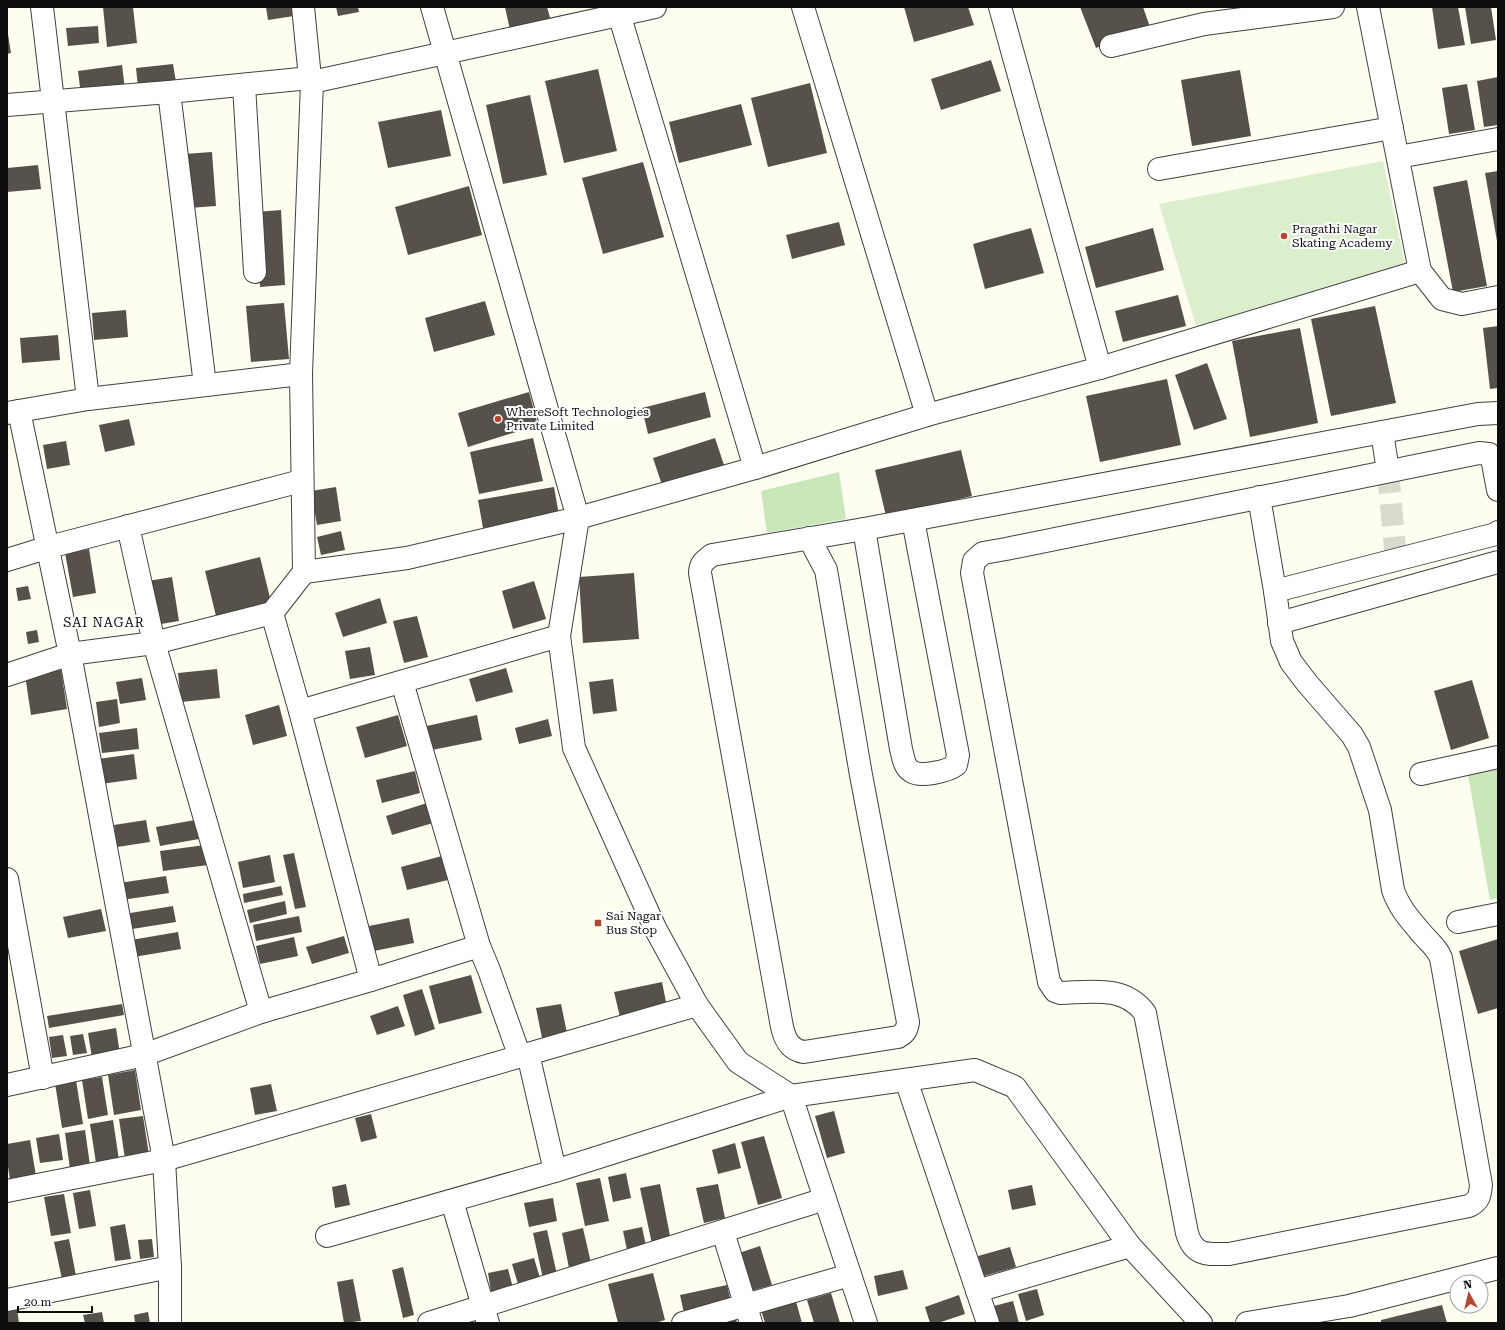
<svg xmlns="http://www.w3.org/2000/svg" width="1505" height="1330" viewBox="0 0 1505 1330" font-family="'Roboto Serif',serif">
	<style>
		.green { fill: #c8e8ba }
		.pitch { fill: #dbefcc }
		.building { fill: #56524b }
		.lines { fill: none; stroke-linecap: round; stroke-linejoin: round }
		.minor-tunnel { stroke: #dadace; stroke-width: 22; stroke-dasharray: 22 11; stroke-linecap: butt }
		.minor-casing { stroke: #414141; stroke-width: 24 }
		.minor { stroke: #fff; stroke-width: 22 }
		.poi-dot { fill: #b9432b; stroke: #fff; stroke-width: 1.5 }
		.labels { text-anchor: middle; stroke-width: 4; stroke-linejoin: round; paint-order: stroke }
		.poi-label { font-size: 12px; fill: #0e0e0e; stroke: #fff; text-anchor: start }
		.neighbourhood-label { font-size: 13px; letter-spacing: 1px; fill: #0e0e0e; stroke: #fff }
	</style>
	<rect width="100%" height="100%" fill="#fefef0"/>
	<g class="green">
		<polygon points="839,472 846,519 767,533 761,491"/>
		<polygon points="1498,768 1498,898 1490,900 1468,775"/>
	</g>
	<polygon class="pitch" points="1383,161 1406,269 1197,329 1159,204"/>
	<g class="building">
		<polygon points="103,7 133,7 137,43 107,47"/>
		<polygon points="266,7 292,7 294,16 268,20"/>
		<polygon points="336,7 358,7 359,12 338,16"/>
		<polygon points="505,7 547,7 551,21 510,30"/>
		<polygon points="904,7 968,7 974,25 914,42"/>
		<polygon points="1080,7 1143,7 1150,27 1096,48"/>
		<polygon points="1432,7 1458,7 1465,45 1438,49"/>
		<polygon points="1465,7 1491,7 1496,40 1471,44"/>
		<polygon points="98,26 99,43 68,46 66,28"/>
		<polygon points="7,28 11,53 7,54"/>
		<polygon points="991,60 1001,91 941,110 931,79"/>
		<polygon points="173,64 176,82 138,87 136,68"/>
		<polygon points="122,65 125,89 81,95 78,71"/>
		<polygon points="598,69 617,151 564,163 545,81"/>
		<polygon points="1240,70 1251,136 1192,146 1181,80"/>
		<polygon points="1498,77 1498,125 1484,127 1477,81"/>
		<polygon points="810,83 827,153 768,167 751,98"/>
		<polygon points="1467,84 1475,130 1449,134 1442,88"/>
		<polygon points="530,95 547,175 503,184 486,105"/>
		<polygon points="741,104 752,145 679,163 669,122"/>
		<polygon points="441,110 451,156 388,168 378,122"/>
		<polygon points="212,152 216,206 189,208 184,154"/>
		<polygon points="643,162 664,237 603,254 582,178"/>
		<polygon points="38,165 41,189 7,192 7,168"/>
		<polygon points="1498,171 1498,241 1497,241 1485,173"/>
		<polygon points="1467,180 1487,286 1453,292 1433,187"/>
		<polygon points="469,186 482,235 408,255 395,207"/>
		<polygon points="281,210 285,285 260,287 256,212"/>
		<polygon points="839,222 845,245 792,259 786,235"/>
		<polygon points="1031,228 1044,273 985,289 973,244"/>
		<polygon points="1153,228 1164,270 1096,288 1085,247"/>
		<polygon points="1178,295 1186,326 1123,342 1115,311"/>
		<polygon points="485,301 495,335 434,352 425,318"/>
		<polygon points="284,303 289,359 251,362 246,306"/>
		<polygon points="1375,306 1396,403 1331,416 1311,319"/>
		<polygon points="126,310 128,337 94,340 92,313"/>
		<polygon points="1498,326 1498,388 1490,389 1483,328"/>
		<polygon points="1300,328 1318,423 1250,437 1232,341"/>
		<polygon points="58,335 60,360 22,363 20,338"/>
		<polygon points="1207,363 1227,419 1194,430 1175,375"/>
		<polygon points="1167,379 1181,445 1100,462 1086,396"/>
		<polygon points="529,392 538,425 468,447 458,413"/>
		<polygon points="705,392 711,417 648,434 642,408"/>
		<polygon points="129,419 135,445 105,452 99,425"/>
		<polygon points="533,438 543,481 479,494 470,452"/>
		<polygon points="715,438 726,471 664,491 653,458"/>
		<polygon points="66,441 70,465 47,469 43,445"/>
		<polygon points="961,450 972,496 886,516 875,470"/>
		<polygon points="336,487 341,521 317,525 311,491"/>
		<polygon points="554,487 559,515 483,528 478,500"/>
		<polygon points="341,531 345,550 321,555 317,537"/>
		<polygon points="89,549 96,593 73,597 65,553"/>
		<polygon points="260,557 271,602 216,616 205,571"/>
		<polygon points="634,573 639,639 583,643 579,577"/>
		<polygon points="172,577 179,621 155,625 148,581"/>
		<polygon points="534,581 546,619 513,629 502,591"/>
		<polygon points="28,586 31,599 18,601 16,588"/>
		<polygon points="380,598 387,623 343,637 335,613"/>
		<polygon points="417,616 428,657 404,663 393,621"/>
		<polygon points="37,630 39,642 28,644 26,632"/>
		<polygon points="370,647 375,675 350,679 345,651"/>
		<polygon points="506,668 513,692 476,702 469,679"/>
		<polygon points="217,669 220,698 181,702 178,673"/>
		<polygon points="61,670 67,709 31,715 25,675"/>
		<polygon points="142,678 146,700 120,704 116,682"/>
		<polygon points="613,679 617,711 593,714 589,682"/>
		<polygon points="1472,680 1489,738 1451,750 1434,691"/>
		<polygon points="117,699 120,723 99,727 96,702"/>
		<polygon points="279,705 287,736 253,745 245,715"/>
		<polygon points="398,715 407,746 365,758 356,727"/>
		<polygon points="477,715 482,740 427,751 422,727"/>
		<polygon points="548,719 552,736 519,744 515,728"/>
		<polygon points="137,728 139,749 102,753 99,733"/>
		<polygon points="134,754 137,779 101,784 98,759"/>
		<polygon points="415,771 420,793 382,803 376,780"/>
		<polygon points="427,803 433,823 392,835 386,816"/>
		<polygon points="146,820 150,842 117,847 114,825"/>
		<polygon points="195,820 199,839 160,846 156,827"/>
		<polygon points="205,845 208,865 163,871 160,851"/>
		<polygon points="294,853 306,907 295,909 283,855"/>
		<polygon points="270,855 275,882 243,888 238,862"/>
		<polygon points="442,856 448,880 407,890 401,867"/>
		<polygon points="166,876 169,893 122,900 119,883"/>
		<polygon points="281,886 283,895 244,903 243,894"/>
		<polygon points="285,901 287,914 250,923 247,910"/>
		<polygon points="173,906 176,922 126,930 124,914"/>
		<polygon points="101,909 106,931 68,938 63,917"/>
		<polygon points="299,916 302,932 256,941 253,925"/>
		<polygon points="409,918 414,943 374,951 369,926"/>
		<polygon points="178,932 181,949 134,957 131,940"/>
		<polygon points="344,936 349,953 312,964 306,947"/>
		<polygon points="294,937 298,956 260,964 256,946"/>
		<polygon points="1498,939 1498,1008 1478,1014 1459,951"/>
		<polygon points="471,975 482,1013 439,1024 429,986"/>
		<polygon points="662,982 667,1007 620,1017 614,992"/>
		<polygon points="422,989 435,1029 415,1036 403,995"/>
		<polygon points="122,1004 124,1015 49,1028 47,1016"/>
		<polygon points="561,1004 567,1033 542,1038 536,1008"/>
		<polygon points="398,1006 405,1026 377,1035 370,1016"/>
		<polygon points="116,1028 120,1054 92,1058 88,1033"/>
		<polygon points="83,1034 87,1053 73,1055 70,1036"/>
		<polygon points="63,1035 67,1056 52,1058 49,1037"/>
		<polygon points="135,1070 141,1110 114,1115 108,1075"/>
		<polygon points="102,1077 108,1115 88,1119 82,1080"/>
		<polygon points="76,1080 83,1124 62,1128 55,1083"/>
		<polygon points="271,1084 277,1111 255,1115 250,1088"/>
		<polygon points="834,1111 845,1153 827,1158 815,1116"/>
		<polygon points="371,1114 377,1138 361,1142 355,1118"/>
		<polygon points="143,1116 149,1155 125,1159 119,1119"/>
		<polygon points="113,1120 119,1160 96,1163 90,1124"/>
		<polygon points="85,1130 90,1165 70,1169 65,1133"/>
		<polygon points="59,1134 63,1160 40,1163 36,1138"/>
		<polygon points="764,1136 782,1198 758,1205 741,1142"/>
		<polygon points="30,1140 36,1176 10,1180 7,1160 7,1144"/>
		<polygon points="735,1143 741,1168 718,1174 712,1150"/>
		<polygon points="626,1173 631,1198 613,1202 608,1177"/>
		<polygon points="600,1178 609,1221 585,1226 576,1183"/>
		<polygon points="346,1184 350,1205 335,1208 332,1187"/>
		<polygon points="660,1184 671,1241 652,1244 640,1188"/>
		<polygon points="718,1184 725,1218 704,1223 696,1188"/>
		<polygon points="1032,1185 1036,1205 1012,1210 1008,1190"/>
		<polygon points="90,1190 96,1226 79,1229 73,1193"/>
		<polygon points="64,1194 71,1233 51,1236 44,1197"/>
		<polygon points="553,1198 557,1221 529,1227 524,1203"/>
		<polygon points="125,1224 131,1259 115,1261 110,1227"/>
		<polygon points="642,1227 646,1246 627,1250 623,1231"/>
		<polygon points="583,1228 591,1263 569,1268 562,1233"/>
		<polygon points="547,1230 558,1279 544,1283 533,1233"/>
		<polygon points="69,1239 76,1276 62,1279 54,1242"/>
		<polygon points="152,1239 154,1257 140,1259 138,1240"/>
		<polygon points="760,1246 772,1285 751,1291 739,1253"/>
		<polygon points="1010,1247 1016,1267 984,1276 978,1256"/>
		<polygon points="534,1258 540,1278 518,1284 512,1264"/>
		<polygon points="403,1267 414,1315 403,1318 392,1270"/>
		<polygon points="508,1269 513,1288 491,1292 488,1273"/>
		<polygon points="903,1270 908,1289 878,1296 874,1276"/>
		<polygon points="653,1273 665,1320 655,1323 618,1323 608,1284"/>
		<polygon points="353,1279 361,1321 344,1323 337,1282"/>
		<polygon points="727,1285 731,1302 684,1313 680,1295"/>
		<polygon points="1037,1289 1044,1315 1026,1321 1018,1294"/>
		<polygon points="831,1293 840,1323 814,1323 807,1300"/>
		<polygon points="959,1295 965,1314 938,1323 930,1323 925,1307"/>
		<polygon points="795,1298 802,1323 765,1323 760,1307"/>
		<polygon points="1013,1301 1019,1323 999,1323 994,1306"/>
		<polygon points="1442,1305 1447,1323 1381,1323 1381,1320"/>
		<polygon points="17,1308 19,1323 7,1323 7,1310"/>
		<polygon points="102,1312 104,1323 85,1323 83,1315"/>
		<polygon points="148,1312 150,1323 135,1323 134,1315"/>
		<polygon points="736,1318 737,1323 717,1323"/>
	</g>
	<g class="lines">
		<polyline class="minor-tunnel" points="1388,471 1396,560"/>
		<g class="minor-casing">
			<g id="minor">
				<polyline points="42,7 88,399"/>
				<polyline points="432,7 578,518 559,636 574,748 655,928 697,1005 738,1062 791,1096 866,1323"/>
				<polyline points="617,7 755,468"/>
				<polyline points="803,7 927,415"/>
				<polyline points="1000,7 1100,368"/>
				<polyline points="1368,7 1420,271"/>
				<polyline points="1111,46 1204,24 1333,7"/>
				<polyline points="312,82 655,7"/>
				<polyline points="244,85 255,272"/>
				<polyline points="169,92 205,385"/>
				<polyline points="7,105 169,92 310,78"/>
				<polyline points="1398,157 1498,139"/>
				<polyline points="1159,169 1392,128"/>
				<polyline points="19,411 70,654 164,1160 170,1267 170,1323"/>
				<polyline points="7,413 88,399 301,374"/>
				<polyline points="1382,432 1388,471"/>
				<path d="M1259,497L1275,591L1282,641L1291,662L1307,683L1352,735L1359,747L1380,810L1393,890C1399,908 1411,921 1424,936C1430,943 1437,948 1441,958L1481,1185C1480,1196 1479,1201 1469,1206L1229,1254C1208,1254 1194,1257 1187,1233L1145,1013C1124,985 1091,992 1061,993L1055,991L1049,982L972,573L974,561L983,553L1006,549L1479,453L1489,454L1492,458L1498,490"/>
				<polyline points="128,526 154,643 261,1012"/>
				<path d="M864,529L901,749C903,756 904,767 911,771C920,778 948,771 956,765L958,755L913,520"/>
				<path d="M809,538L826,570L861,775L908,1022C907,1030 905,1033 898,1037L804,1052C790,1050 785,1040 782,1027L700,573C700,564 704,561 712,555L864,529L1478,414L1498,413"/>
				<polyline points="7,560 49,547 301,481"/>
				<polyline points="304,572 407,558 578,518 755,468 927,415 1100,368 1420,271 1442,299 1462,304 1498,297"/>
				<polyline points="1275,591 1496,534 1498,532"/>
				<polyline points="272,613 300,711 371,980"/>
				<polyline points="1279,623 1498,562"/>
				<polyline points="7,675 70,654 154,643 272,613 304,572 301,374 312,82 310,78 303,7"/>
				<polyline points="402,682 479,946 489,970 520,1057"/>
				<polyline points="300,711 559,636"/>
				<polyline points="1421,774 1498,757"/>
				<polyline points="7,879 43,1078"/>
				<polyline points="1458,922 1498,914"/>
				<polyline points="906,1080 988,1323"/>
				<polyline points="7,1085 144,1055 261,1012 371,980 479,946"/>
				<polyline points="555,1171 528,1054 697,1005"/>
				<polyline points="7,1191 164,1160 528,1054"/>
				<polyline points="452,1201 488,1323"/>
				<polyline points="723,1232 751,1323"/>
				<polyline points="327,1236 555,1171 791,1096 975,1070 1015,1087 1130,1246 1201,1323"/>
				<polyline points="977,1291 1130,1246"/>
				<polyline points="7,1300 170,1267"/>
				<polyline points="429,1323 825,1199"/>
				<polyline points="683,1323 850,1275"/>
				<polyline points="1247,1323 1349,1306 1498,1268"/>
			</g>
		</g>
		<use href="#minor" class="minor"/>
	</g>
	<g class="poi-dot">
		<circle cx="1284" cy="236" r="4"/>
		<circle cx="498" cy="419" r="4"/>
		<rect x="594" y="919" width="8" height="8" rx="2"/>
	</g>
	<g class="labels">
		<g class="poi-label">
			<text x="1292" y="233">Pragathi Nagar<tspan x="1292" dy="14">Skating Academy</tspan></text>
			<text x="506" y="416">WhereSoft Technologies<tspan x="506" dy="14">Private Limited</tspan></text>
			<text x="606" y="920">Sai Nagar<tspan x="606" dy="14">Bus Stop</tspan></text>
		</g>
		<g class="neighbourhood-label">
			<text x="104" y="627">SAI NAGAR</text>
		</g>
	</g>
	<rect width="1505" height="1330" fill="none" stroke="#0e0e0e" stroke-width="16"/>
	<g transform="translate(1469 1294) rotate(352)"><circle r="19" fill="#ffffff" stroke="#9f9f9f"/>
	<path d="M0-3L7 15L0 10L-7 15Z" fill="#b9432b"/>
	<text y="-6" font-size="11" font-weight="bold" text-anchor="middle" fill="#0e0e0e">N</text>
	</g>
	<path d="M18 1306v6h74v-6" fill="none" stroke="#0e0e0e" stroke-width="2"/>
	<text x="24" y="1306" font-size="12" fill="#0e0e0e" stroke="#ffffff" stroke-width="3" paint-order="stroke">20 m</text>
</svg>
